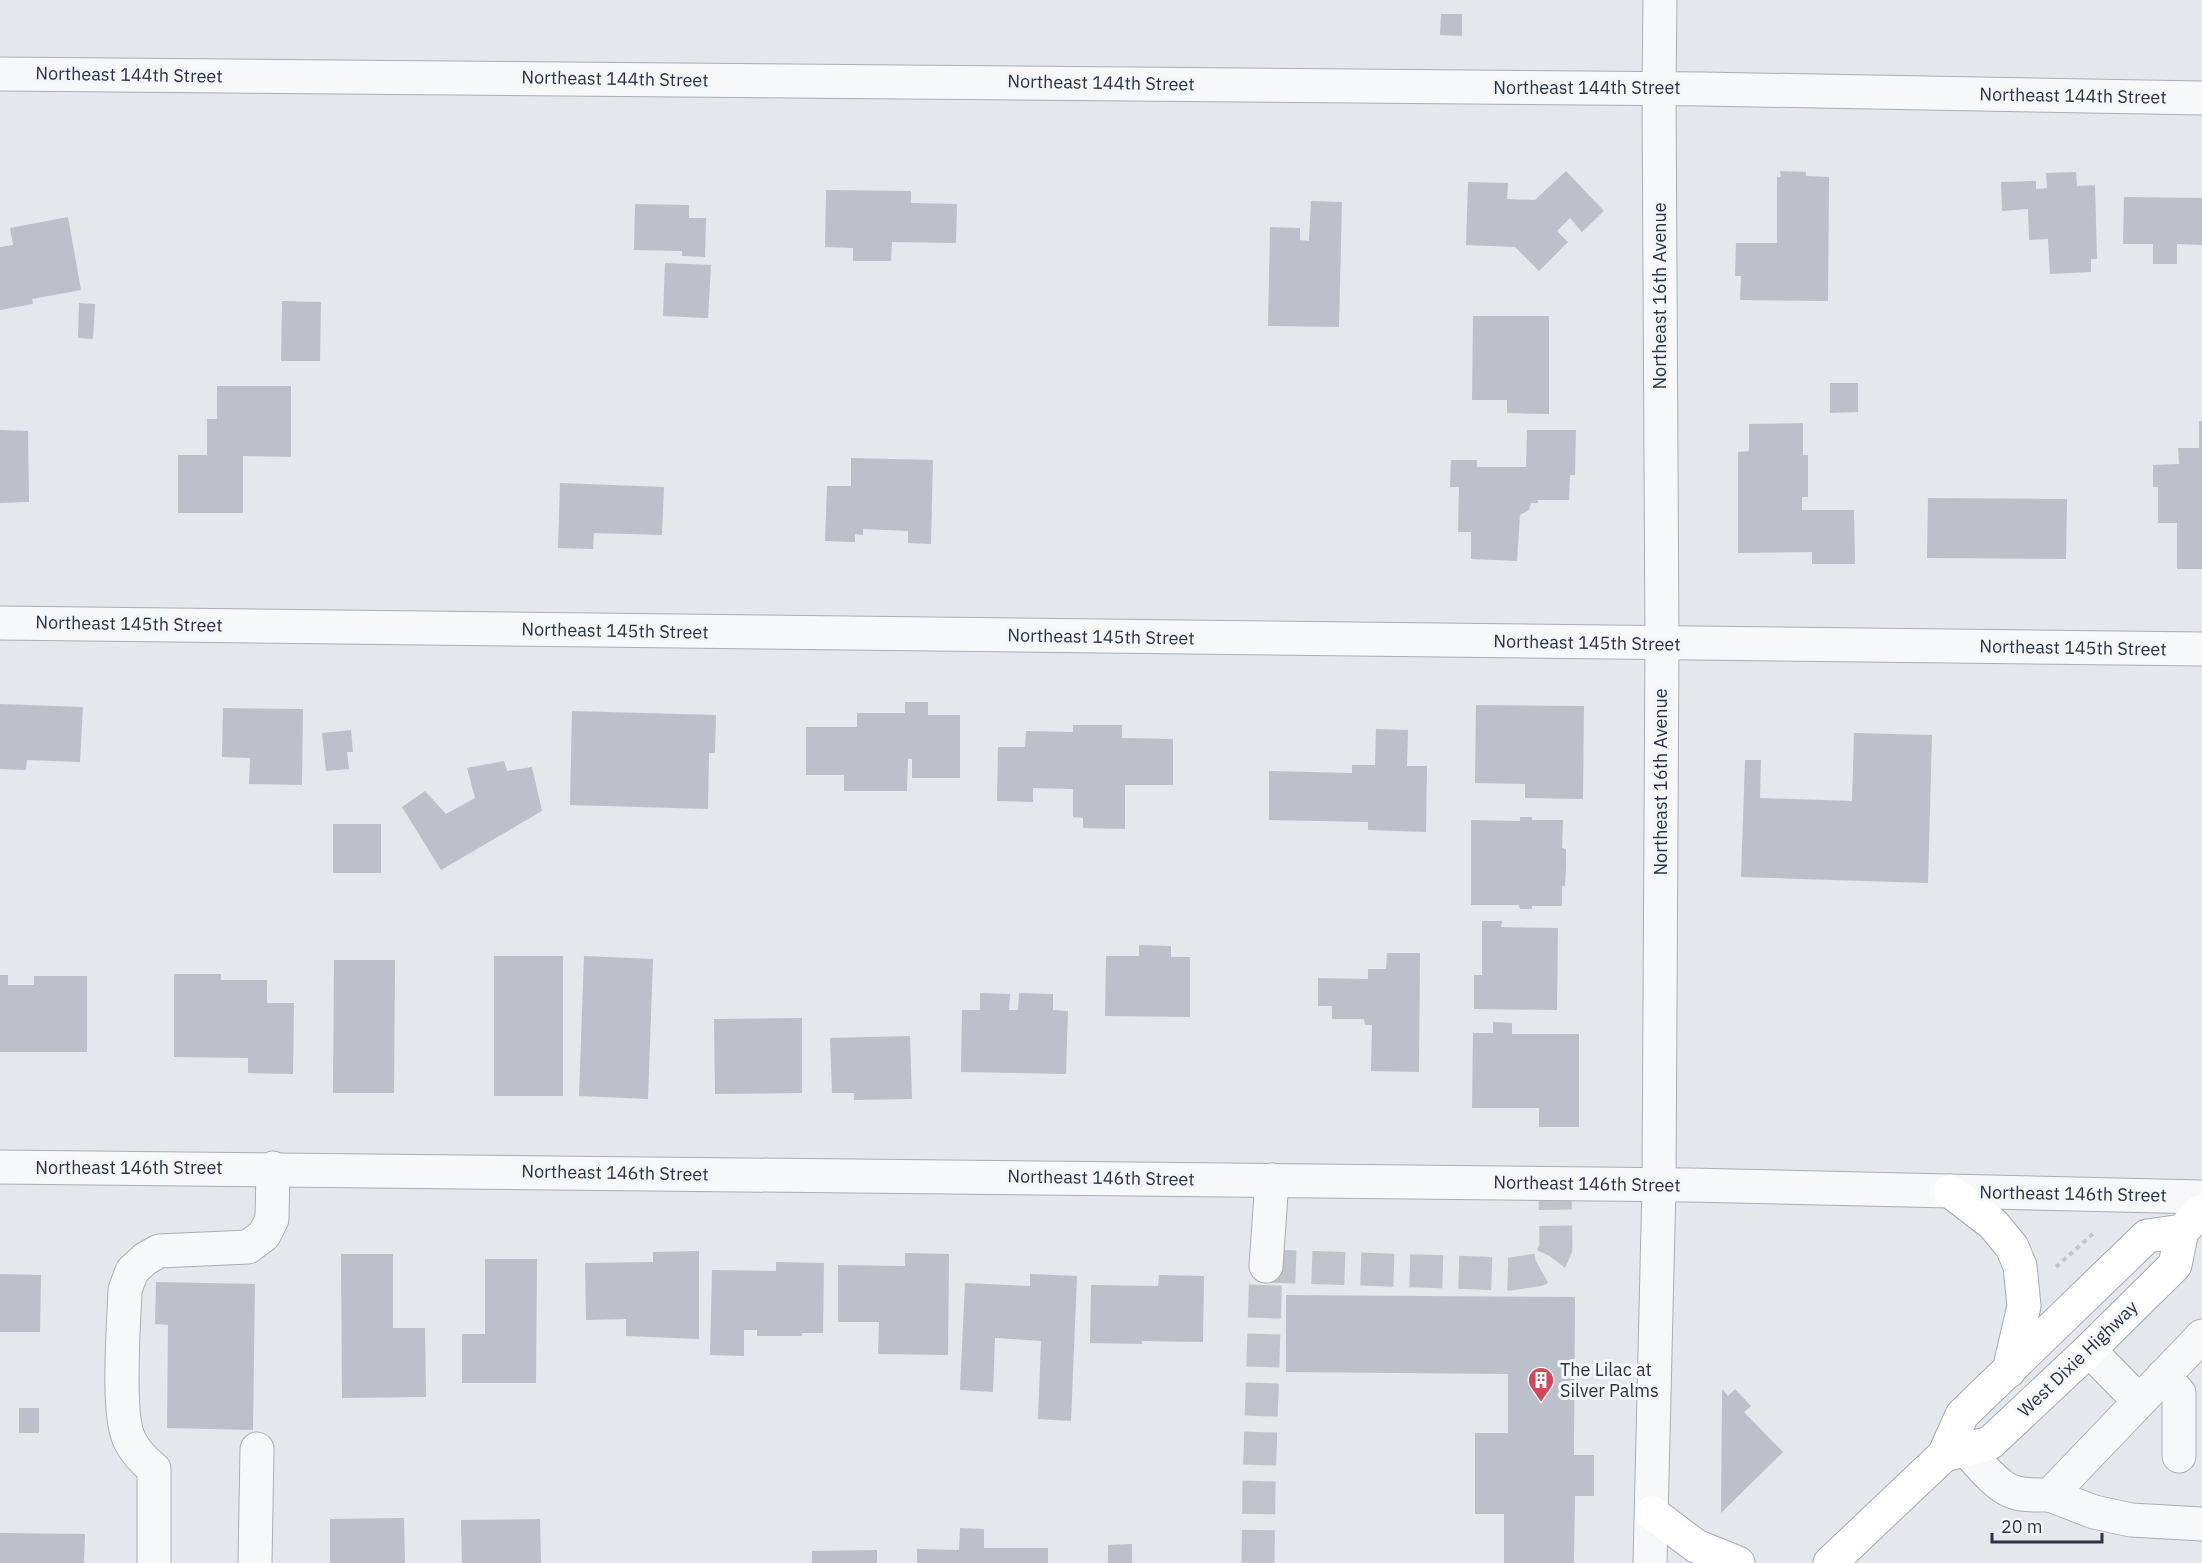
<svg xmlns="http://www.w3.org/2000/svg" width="2202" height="1563" viewBox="0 0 2202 1563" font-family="'IBM Plex Sans',sans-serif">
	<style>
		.building { fill: #bbc0ca }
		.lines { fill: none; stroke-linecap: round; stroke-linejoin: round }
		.minor-tunnel { stroke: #bfc3cb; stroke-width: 33; stroke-dasharray: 33 16; stroke-linecap: butt }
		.minor-casing { stroke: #a9aeb7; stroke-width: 35 }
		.major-casing { stroke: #a3abb8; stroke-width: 35 }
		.path { stroke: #c2c5cb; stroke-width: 4; stroke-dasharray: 4.5 4.5; stroke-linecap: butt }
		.minor { stroke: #f7f8fa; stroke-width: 33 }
		.major { stroke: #fff; stroke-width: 33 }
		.labels { text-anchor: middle; stroke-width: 6; stroke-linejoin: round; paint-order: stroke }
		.street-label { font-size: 18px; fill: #2b3445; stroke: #f4f6f9 }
		.poi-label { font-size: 18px; fill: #2b3445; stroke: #f4f6f9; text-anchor: start }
	</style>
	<rect width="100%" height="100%" fill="#e4e7ec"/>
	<g class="building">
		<polygon points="1441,14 1462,14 1462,36 1440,35"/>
		<polygon points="1566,171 1604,211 1582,232 1570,218 1557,231 1568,242 1539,271 1515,247 1466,245 1468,182 1508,183 1507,199 1535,200"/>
		<polygon points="1780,171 1806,172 1806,176 1829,177 1828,301 1740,300 1741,276 1735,276 1736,243 1777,243 1777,177 1781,177"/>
		<polygon points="2076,172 2077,186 2095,185 2097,259 2091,259 2091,272 2050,274 2048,239 2029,240 2028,209 2002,211 2001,182 2036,181 2036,189 2047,188 2046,173"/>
		<polygon points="826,190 911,191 911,203 957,204 956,243 892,242 891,261 853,261 853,248 825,247"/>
		<polygon points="2124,197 2202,198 2202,245 2177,244 2177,264 2153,264 2153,244 2123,244"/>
		<polygon points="1311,201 1342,202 1339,327 1268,326 1270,227 1300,228 1300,240 1309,241"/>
		<polygon points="635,204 689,205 689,218 706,218 705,257 682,256 682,251 634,250"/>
		<polygon points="68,217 81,290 32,299 33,304 0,310 0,247 13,245 10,228"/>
		<polygon points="665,263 711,265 708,318 663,316"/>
		<polygon points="282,301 321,302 320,361 281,361"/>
		<polygon points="79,303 95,304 93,339 78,338"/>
		<polygon points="1473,316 1549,316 1549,414 1507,413 1507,400 1472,400"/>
		<polygon points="1830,383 1858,383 1858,412 1830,413"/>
		<polygon points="217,386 291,386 291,457 243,456 243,513 178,513 178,455 207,455 207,419 217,419"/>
		<polygon points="2199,421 2202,421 2202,569 2177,569 2177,523 2158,523 2158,487 2153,487 2153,465 2179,464 2178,448 2199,448"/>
		<polygon points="1803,423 1803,455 1808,455 1808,497 1802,497 1802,510 1854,510 1855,564 1812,564 1812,552 1738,553 1738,452 1749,451 1749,424"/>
		<polygon points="0,430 28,431 29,502 0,503"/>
		<polygon points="1527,430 1576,430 1575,475 1570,475 1569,500 1538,500 1538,503 1531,503 1529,510 1520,515 1517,561 1471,559 1471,532 1458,532 1459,487 1450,487 1451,460 1477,460 1477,467 1526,467"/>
		<polygon points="851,458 933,460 931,544 908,543 908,531 863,529 863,535 855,534 855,542 825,541 827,486 851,486"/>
		<polygon points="560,483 664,487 662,535 594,533 593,549 558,548"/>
		<polygon points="1928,498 2067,499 2066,559 1927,558"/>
		<polygon points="905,702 928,702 928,715 960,715 960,778 912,778 912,759 908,759 907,791 844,791 844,775 806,775 806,727 857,727 857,713 905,713"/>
		<polygon points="0,704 83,707 80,762 27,760 26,770 0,769"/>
		<polygon points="1476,705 1584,706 1583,799 1525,798 1525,784 1475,783"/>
		<polygon points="223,708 303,709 302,785 249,784 250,758 222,757"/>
		<polygon points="572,711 716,715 715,753 709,753 708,809 570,805"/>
		<polygon points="1073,725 1122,725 1122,738 1173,739 1173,785 1125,785 1125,829 1083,828 1083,818 1073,817 1073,789 1033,788 1033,802 997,801 998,747 1025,747 1026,731 1073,732"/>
		<polygon points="1376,729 1408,730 1407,766 1427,766 1426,832 1368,830 1368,822 1269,820 1269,771 1352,773 1352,765 1375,765"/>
		<polygon points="351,730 353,752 347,752 349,769 326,771 322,733"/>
		<polygon points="1854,733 1932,735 1928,883 1741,877 1745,760 1761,760 1760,798 1852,801"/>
		<polygon points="504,761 507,771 532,767 542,811 441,870 402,807 425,791 446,814 475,798 467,768"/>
		<polygon points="1520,817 1532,817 1532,820 1563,820 1562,848 1566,849 1566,867 1565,886 1562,886 1562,906 1532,906 1532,909 1520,909 1519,905 1471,905 1471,820 1520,821"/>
		<rect x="333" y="824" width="48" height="49"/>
		<polygon points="1482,921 1502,921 1501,927 1558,928 1557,1010 1474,1009 1474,975 1482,975"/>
		<polygon points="1139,945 1171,946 1171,957 1190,957 1190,1017 1105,1016 1106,956 1139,956"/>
		<polygon points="1387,953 1420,953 1419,1072 1371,1071 1372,1025 1365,1025 1364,1019 1332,1019 1332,1006 1318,1006 1318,978 1368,979 1368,969 1386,969"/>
		<rect x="494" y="956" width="69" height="140"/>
		<polygon points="584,956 653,959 648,1099 579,1096"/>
		<polygon points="334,960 395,960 394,1093 333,1093"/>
		<polygon points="174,974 221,974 221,980 267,980 267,1003 294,1003 293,1074 248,1073 248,1058 174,1057"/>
		<polygon points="0,975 8,975 8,985 34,985 34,976 87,976 87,1052 0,1052"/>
		<polygon points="980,993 1010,994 1009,1010 1018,1010 1019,993 1053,994 1053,1010 1068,1011 1066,1074 961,1072 962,1010 980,1010"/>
		<polygon points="802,1018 802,1093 715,1094 714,1019"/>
		<polygon points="1493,1022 1512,1023 1512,1034 1579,1034 1579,1127 1539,1127 1539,1108 1472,1108 1473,1033 1493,1033"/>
		<polygon points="910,1036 912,1099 854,1100 854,1093 832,1093 830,1038"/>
		<polygon points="699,1251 699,1339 626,1336 626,1319 586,1320 585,1263 653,1262 653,1252"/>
		<polygon points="905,1253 949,1254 948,1355 878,1354 879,1322 838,1322 838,1265 905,1266"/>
		<polygon points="341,1254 393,1254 393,1328 425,1328 426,1397 342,1398"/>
		<polygon points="485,1259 537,1259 536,1383 462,1383 462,1334 485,1334"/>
		<polygon points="776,1262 824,1263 823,1333 802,1333 802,1336 757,1336 757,1330 744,1330 744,1356 710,1355 712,1270 776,1271"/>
		<polygon points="0,1274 41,1275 40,1332 0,1332"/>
		<polygon points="1030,1274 1077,1276 1071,1421 1038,1419 1041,1341 995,1338 993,1392 960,1390 965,1283 1030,1286"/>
		<polygon points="1159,1275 1204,1276 1203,1342 1142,1341 1142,1344 1090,1343 1091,1285 1158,1286"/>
		<polygon points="156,1282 255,1284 253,1430 167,1428 168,1325 155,1324"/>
		<polygon points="1286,1295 1575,1297 1574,1455 1594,1455 1594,1496 1575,1496 1574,1563 1504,1563 1504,1514 1475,1514 1475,1433 1508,1433 1508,1374 1286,1372"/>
		<polygon points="1722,1389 1728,1396 1735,1389 1751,1406 1744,1412 1783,1452 1721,1513"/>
		<rect x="19" y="1408" width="20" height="25"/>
		<polygon points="404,1518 405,1563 330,1563 330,1519"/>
		<polygon points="540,1519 541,1563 462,1563 461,1520"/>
		<polygon points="960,1528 984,1529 984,1548 1048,1548 1048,1563 917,1563 917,1549 959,1550"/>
		<polygon points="0,1533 85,1534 84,1563 0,1563"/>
		<polygon points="1132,1544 1132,1563 1108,1563 1108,1545"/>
		<polygon points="877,1550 877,1563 812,1563 812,1551"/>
	</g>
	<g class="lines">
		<polyline class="minor-tunnel" points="1258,1563 1259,1485 1266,1266 1510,1274 1537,1270 1546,1265 1552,1257 1556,1248 1555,1184"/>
		<g class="minor-casing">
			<g id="minor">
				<polyline points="0,74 1703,89 2202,98"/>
				<polyline points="0,623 2202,649"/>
				<polyline points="0,1167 1690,1185 2202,1197"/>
				<polyline points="1266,1266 1272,1180"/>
				<polyline points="2089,1350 2139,1401"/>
				<polyline points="2163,1376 2179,1393 2179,1456"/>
				<path d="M1965,1448C1977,1461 1995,1485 2011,1491C2023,1496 2037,1495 2050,1495L2202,1336"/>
				<polyline points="2050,1495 2094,1512 2131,1520 2202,1524"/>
				<path d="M154,1563V1469C144,1461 136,1453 130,1441C116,1416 124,1323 125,1290L132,1271L145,1259L159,1251L248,1247L264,1235L272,1219L273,1168"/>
				<polyline points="255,1563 257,1449"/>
				<polyline points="1650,1563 1659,1185 1662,644 1659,89 1660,0"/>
			</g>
		</g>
		<g class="major-casing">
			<g id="major">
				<polyline points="1950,1191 1993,1224 2012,1247 2020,1266 2024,1306 2009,1371"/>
				<polyline points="1944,1455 1990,1443 2089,1350 2175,1265 2182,1231 2202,1211"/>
				<polyline points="1652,1513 1696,1546 1738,1563"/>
				<polyline points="1830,1563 1944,1455 1962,1415 2147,1236 2182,1231"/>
			</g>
		</g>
		<polyline class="path" points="2056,1267 2095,1232"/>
		<use href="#minor" class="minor"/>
		<use href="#major" class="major"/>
	</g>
	<defs>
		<g id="building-pin" transform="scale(1.35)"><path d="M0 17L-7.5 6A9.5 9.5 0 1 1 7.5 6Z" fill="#d1495b" stroke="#f4f6f9"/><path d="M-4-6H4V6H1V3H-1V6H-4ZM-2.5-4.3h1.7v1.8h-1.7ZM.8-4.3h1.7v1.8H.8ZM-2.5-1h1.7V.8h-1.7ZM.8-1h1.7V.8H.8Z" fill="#fff"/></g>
	</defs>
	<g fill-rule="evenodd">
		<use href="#building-pin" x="1541" y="1380"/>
	</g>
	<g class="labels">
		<g class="street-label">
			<text transform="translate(129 75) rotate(1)" y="6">Northeast 144th Street</text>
			<text transform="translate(615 79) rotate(1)" y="6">Northeast 144th Street</text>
			<text transform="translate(1101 83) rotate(1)" y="6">Northeast 144th Street</text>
			<text x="1587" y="94">Northeast 144th Street</text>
			<text transform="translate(2073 96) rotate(1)" y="6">Northeast 144th Street</text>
			<text transform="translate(1660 296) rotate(-90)" y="6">Northeast 16th Avenue</text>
			<text transform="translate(129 624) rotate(1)" y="6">Northeast 145th Street</text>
			<text transform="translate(615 631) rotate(1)" y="6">Northeast 145th Street</text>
			<text transform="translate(1101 637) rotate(1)" y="6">Northeast 145th Street</text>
			<text transform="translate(1587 643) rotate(1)" y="6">Northeast 145th Street</text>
			<text transform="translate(2073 648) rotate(1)" y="6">Northeast 145th Street</text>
			<text transform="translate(1661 782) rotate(-90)" y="6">Northeast 16th Avenue</text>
			<text x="129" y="1174">Northeast 146th Street</text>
			<text transform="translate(615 1173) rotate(1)" y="6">Northeast 146th Street</text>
			<text transform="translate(1101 1178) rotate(1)" y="6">Northeast 146th Street</text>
			<text transform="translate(1587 1184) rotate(1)" y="6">Northeast 146th Street</text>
			<text transform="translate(2073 1194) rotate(1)" y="6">Northeast 146th Street</text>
			<text transform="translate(2078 1359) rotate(-44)" y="6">West Dixie Highway</text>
		</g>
		<g class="poi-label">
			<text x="1560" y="1376">The Lilac at<tspan x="1560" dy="21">Silver Palms</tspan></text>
		</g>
	</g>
	<path d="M1992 1533v9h110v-9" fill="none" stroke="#2b3445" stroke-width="3"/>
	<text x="2001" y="1533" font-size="18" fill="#2b3445" stroke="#f4f6f9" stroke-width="4.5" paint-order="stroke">20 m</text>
</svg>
